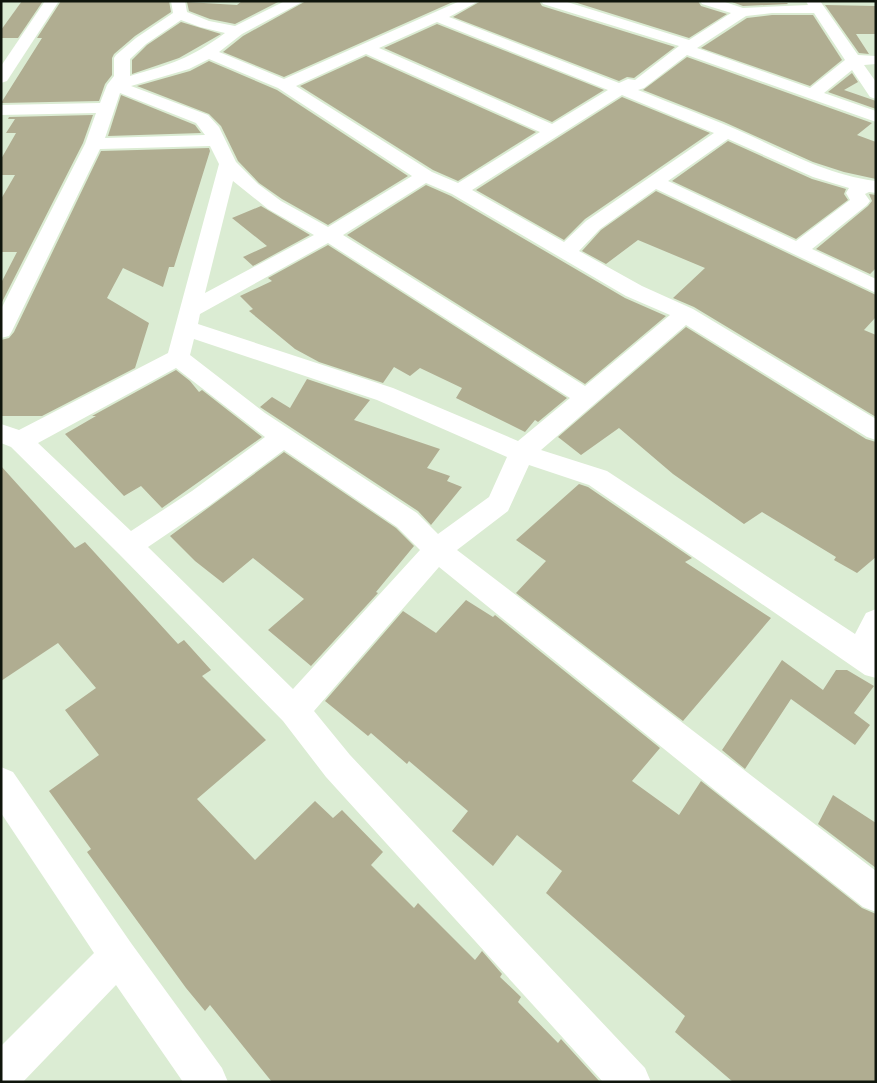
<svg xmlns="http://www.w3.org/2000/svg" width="877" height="1083" viewBox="0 0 877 1083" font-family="'Fira Sans',sans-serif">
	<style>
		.building { fill: #b0ad91 }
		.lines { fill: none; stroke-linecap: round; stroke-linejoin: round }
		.minor { fill: #fff; fill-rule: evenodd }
	</style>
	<rect width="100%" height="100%" fill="#dbecd3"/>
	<g class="building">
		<polygon points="22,1 43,1 18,38 1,38 1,30"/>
		<polygon points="61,1 169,1 171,12 135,36 114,54 112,58 112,75 105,84 99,101 1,103 42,38 37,38"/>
		<polygon points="242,1 280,1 235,24 210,19 189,11 187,2 237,5"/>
		<polygon points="306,1 455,1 284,77 223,52 243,36"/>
		<polygon points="481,1 539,1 542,6 675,47 634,78 627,77 619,81 453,17"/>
		<polygon points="571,1 698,1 701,6 727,14 689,38"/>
		<polygon points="732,2 787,3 788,4 743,6"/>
		<polygon points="825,5 876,6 876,34 856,34 869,54 859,53"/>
		<polygon points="772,15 813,15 842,60 810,86 701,48 747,18"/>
		<polygon points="181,22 221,34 179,58 132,74 132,60 147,45"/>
		<polygon points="437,24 604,90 552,122 384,48"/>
		<polygon points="366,56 536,132 458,181 433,170 300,86"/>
		<polygon points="687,57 872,123 857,135 876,142 876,179 844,172 813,162 724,122 643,90"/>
		<polygon points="209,61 277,90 408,176 328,225 282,199 259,183 238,161 221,126 209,114 137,86 190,71"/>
		<polygon points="852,73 858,82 844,90 876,101 876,109 828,92"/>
		<polygon points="121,95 195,125 201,133 108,136"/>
		<polygon points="622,97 710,133 585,219 564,240 476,190"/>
		<polygon points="93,115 83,143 1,304 1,283 17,252 1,252 1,199 15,175 1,175 1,159 16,133 6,133 15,119 8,119 9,117"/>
		<polygon points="728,141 812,179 846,189 844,194 848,200 796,239 672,181"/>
		<polygon points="209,148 210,151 174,267 169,267 163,287 123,268 107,298 149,323 135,368 42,416 1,416 1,340 9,338 14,332 101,151"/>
		<polygon points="426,185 451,196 625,298 666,316 585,384 347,235"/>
		<polygon points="656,191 876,295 876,317 864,330 876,335 876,417 694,307 673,298 705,268 638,240 606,264 582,251 601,230"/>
		<polygon points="869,194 876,195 876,268 870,274 816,249 868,206 872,201"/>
		<polygon points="261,206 310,235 253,266 243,257 267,246 232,218"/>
		<polygon points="328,245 567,398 538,422 535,420 525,432 456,398 462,388 420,368 410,376 394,367 383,383 319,362 295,349 249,311 253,309 240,296 272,281 268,278"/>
		<polygon points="686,327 866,439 876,442 876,557 857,573 834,560 836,557 762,512 744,524 673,474 619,428 581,455 558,437"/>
		<polygon points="176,370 190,381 199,392 202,390 262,437 162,508 141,486 124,496 65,434 96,416 92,416"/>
		<polygon points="307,379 370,400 354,420 440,449 427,468 450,476 447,481 462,487 431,525 418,511 260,407 272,397 290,408"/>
		<polygon points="284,452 396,528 414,546 376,592 378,593 311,666 268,630 304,599 253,558 223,583 195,561 170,536"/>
		<polygon points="1,466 75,548 85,542 178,644 184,640 211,670 202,676 266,740 197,799 255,860 315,801 333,818 342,810 383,852 371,865 414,908 418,903 475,960 482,951 502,974 500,977 521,997 518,1002 558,1043 561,1039 600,1082 272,1082 210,1005 205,1011 186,988 87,852 91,849 49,791 99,755 65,710 96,688 58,643 1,681"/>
		<polygon points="579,484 588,487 692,558 685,562 771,618 683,721 516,593 546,561 516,540"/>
		<polygon points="466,600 493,617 495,615 660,748 632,781 679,815 701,781 862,908 876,914 876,1082 733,1082 675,1032 685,1016 546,893 562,871 517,835 493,866 452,831 468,811 409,761 407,764 371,733 368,736 325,701 403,611 436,633"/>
		<polygon points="782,660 823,690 836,670 847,670 874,686 854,713 870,725 855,745 791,699 745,769 722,750"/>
		<polygon points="833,795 876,823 876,868 818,824"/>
	</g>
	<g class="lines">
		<g class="minor">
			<polygon points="45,1 59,1 7,81 1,83 1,66"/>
			<path d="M171,1H185L187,12L209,21L235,26L285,1H304L242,34L219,52L284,79L460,1H479L449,17L619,83L628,79L635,80L679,46L543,4L541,1H564L689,40L731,13L702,4L700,1H722L743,8L808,5L806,1H820L858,55L876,56V64L864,65L876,82V99L870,97L852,70L824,93L876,111V122L687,55L644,88L638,90C675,105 714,119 751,136C792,155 831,175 876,181V193L869,192L865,194L870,201L867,205L812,249L876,279V293L656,189L600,229L579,251L642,286L693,309L876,419V440L867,437L686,325L541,450L607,471L855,634L866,613L876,609V678L865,675L589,485L529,465L508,511L457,550L876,871V912L863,907L716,791L439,567L314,711L350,755L645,1068L651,1082H603L326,777L283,721L119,554L11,447L1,443V424L19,430L168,353L219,164L210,146L100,149L12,331L9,336L1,338V309L85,144L96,113L1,115V105L100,103L107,85L114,76V58L116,55L136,38L173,13ZM772,13H814L845,60L810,88L697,48L746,16ZM181,20L200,27L225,33C190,59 171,64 130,76V59L146,44ZM437,22L608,90L552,124L379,48ZM366,54L540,132L458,183L432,172L296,86ZM209,59L278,88L412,176L328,227L281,201L258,184L236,162L219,127L208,115L131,86L189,69ZM120,93L196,123L205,135L105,138ZM622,95L714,133L586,221L564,242L472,190ZM728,139L813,177L849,188L846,193L850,200L796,241L668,181ZM233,181L268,209L314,235L205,293ZM426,183L452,194L626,296L670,315L585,386L343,235ZM328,243L570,398L518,441L393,388L198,324L200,314ZM194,339L377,400L507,457L489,497L438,534L417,513L265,413L190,355ZM176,368L265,437L192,491L131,531L38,443ZM284,450L397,527L420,550L293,689L148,547L210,505Z"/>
			<polygon points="1,767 13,772 131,943 222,1068 228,1082 183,1082 116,985 23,1082 1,1082 1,1046 94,953 1,813"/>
		</g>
	</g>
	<rect width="877" height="1083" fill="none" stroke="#0f150c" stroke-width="5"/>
</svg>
